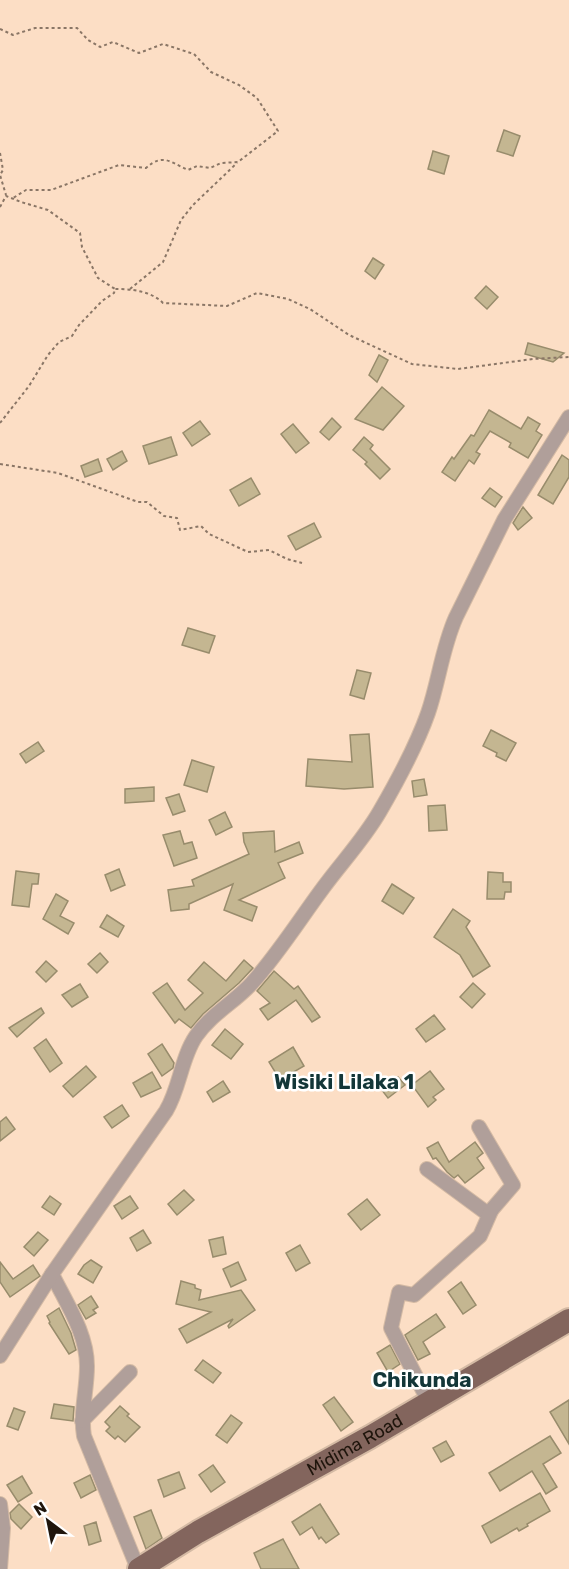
<svg xmlns="http://www.w3.org/2000/svg" width="569" height="1569" viewBox="0 0 569 1569" font-family="Rubik,sans-serif">
	<style>
		.building { fill: #c4b691; stroke: #988c6c; stroke-width: 1.5 }
		.lines { fill: none; stroke-linecap: round; stroke-linejoin: round }
		.minor-casing { stroke: #d4baa4; stroke-width: 16 }
		.primary-casing { stroke: #d4baa4; stroke-width: 26 }
		.path { stroke: #8a7666; stroke-width: 2; stroke-dasharray: 3 3; stroke-linecap: butt }
		.minor { stroke: #b09f9a; stroke-width: 14 }
		.primary { stroke: #83655d; stroke-width: 22 }
		.labels { text-anchor: middle; stroke-width: 5; stroke-linejoin: round; paint-order: stroke }
		.street-label { font-size: 18px; fill: #1f150c; stroke: #fff }
		.quarter-label { font-size: 21px; font-weight: bold; fill: #133638; stroke: #fff }
	</style>
	<rect width="100%" height="100%" fill="#fcdec5"/>
	<g class="building">
		<polygon points="504,130 520,136 513,156 497,151"/>
		<polygon points="433,151 449,156 444,174 428,169"/>
		<polygon points="373,258 384,265 375,279 365,271"/>
		<polygon points="486,286 498,297 487,309 475,298"/>
		<polygon points="528,343 564,353 553,362 525,354"/>
		<polygon points="379,355 388,360 377,382 369,375"/>
		<polygon points="382,387 404,406 383,430 355,419"/>
		<polygon points="489,410 521,429 528,417 540,424 536,431 542,435 528,458 509,447 511,443 490,431 476,452 480,454 474,464 469,460 455,481 442,472 452,457 454,459 471,435 474,436"/>
		<polygon points="332,418 341,427 329,440 320,432"/>
		<polygon points="200,421 210,434 192,446 183,433"/>
		<polygon points="293,424 309,443 296,453 281,434"/>
		<polygon points="171,437 177,455 149,464 143,446"/>
		<polygon points="364,437 373,445 370,449 390,469 380,479 365,464 367,462 353,450"/>
		<polygon points="122,451 127,461 113,470 107,459"/>
		<polygon points="562,455 569,460 569,477 553,504 538,495"/>
		<polygon points="98,459 102,471 85,477 81,466"/>
		<polygon points="251,478 260,494 239,506 230,490"/>
		<polygon points="490,488 502,497 495,507 482,498"/>
		<polygon points="523,507 532,518 518,530 513,523"/>
		<polygon points="314,523 321,537 296,550 288,536"/>
		<polygon points="188,628 215,636 209,653 182,645"/>
		<polygon points="357,670 371,673 364,699 350,695"/>
		<polygon points="491,730 516,743 506,761 496,756 497,753 483,746"/>
		<polygon points="369,734 373,787 344,789 306,786 308,759 352,762 350,735"/>
		<polygon points="38,742 44,751 26,763 20,754"/>
		<polygon points="192,760 214,767 207,792 184,785"/>
		<polygon points="424,779 427,795 414,797 412,781"/>
		<polygon points="154,787 154,801 125,803 125,789"/>
		<polygon points="179,794 185,811 173,815 166,798"/>
		<polygon points="445,805 447,830 429,831 428,806"/>
		<polygon points="225,812 232,827 216,835 209,820"/>
		<polygon points="180,831 184,844 192,842 197,858 174,866 163,835"/>
		<polygon points="274,831 275,852 299,842 303,853 278,863 285,878 239,900 257,907 252,921 224,910 233,884 189,904 189,909 171,911 168,890 194,886 192,880 249,854 244,842 243,833"/>
		<polygon points="119,869 125,885 111,891 105,875"/>
		<polygon points="16,871 39,874 38,884 32,884 29,907 12,905"/>
		<polygon points="488,872 503,873 503,882 511,882 511,892 505,892 504,899 487,899"/>
		<polygon points="392,884 414,898 403,914 382,901"/>
		<polygon points="56,894 68,901 60,916 74,923 68,934 43,919"/>
		<polygon points="453,909 470,921 466,927 490,966 473,977 460,955 434,937"/>
		<polygon points="107,915 124,926 118,937 100,927"/>
		<polygon points="100,953 108,962 97,973 88,964"/>
		<polygon points="244,960 253,968 239,983 203,1014 191,1028 179,1019 175,1023 153,993 167,983 185,1010 203,993 188,980 204,962 226,981"/>
		<polygon points="46,961 57,971 46,982 36,972"/>
		<polygon points="274,971 294,989 298,986 320,1017 312,1022 296,1000 268,1020 260,1009 270,1003 257,991"/>
		<polygon points="473,983 485,994 472,1008 460,997"/>
		<polygon points="80,984 88,997 72,1007 62,995"/>
		<polygon points="41,1008 44,1013 17,1037 9,1028"/>
		<polygon points="434,1015 445,1029 426,1042 416,1029"/>
		<polygon points="225,1029 243,1044 231,1059 212,1045"/>
		<polygon points="46,1039 62,1063 50,1072 34,1048"/>
		<polygon points="162,1044 174,1063 173,1068 162,1076 148,1054"/>
		<polygon points="293,1047 304,1066 280,1080 269,1062"/>
		<polygon points="86,1066 96,1077 73,1097 63,1086"/>
		<polygon points="430,1071 444,1089 433,1097 436,1100 428,1107 412,1085"/>
		<polygon points="152,1072 161,1088 141,1097 133,1083"/>
		<polygon points="398,1077 405,1085 388,1098 381,1089"/>
		<polygon points="223,1081 230,1092 213,1102 207,1092"/>
		<polygon points="122,1105 129,1116 112,1128 104,1117"/>
		<polygon points="6,1117 15,1129 0,1141 0,1122"/>
		<polygon points="438,1142 449,1162 475,1142 483,1153 477,1158 484,1168 465,1183 458,1175 454,1178 447,1172 436,1158 433,1159 427,1148"/>
		<polygon points="184,1190 194,1200 177,1215 168,1204"/>
		<polygon points="50,1196 61,1204 54,1215 42,1207"/>
		<polygon points="130,1196 138,1208 122,1219 114,1206"/>
		<polygon points="367,1199 380,1215 361,1230 348,1214"/>
		<polygon points="143,1230 151,1243 137,1251 130,1238"/>
		<polygon points="38,1232 48,1240 34,1256 24,1247"/>
		<polygon points="223,1237 226,1254 213,1257 209,1240"/>
		<polygon points="300,1245 310,1263 296,1271 286,1253"/>
		<polygon points="91,1260 102,1267 93,1283 78,1274 84,1265"/>
		<polygon points="0,1262 13,1279 33,1265 40,1276 10,1297 0,1282"/>
		<polygon points="238,1262 246,1280 231,1287 223,1269"/>
		<polygon points="181,1281 195,1285 195,1288 201,1290 199,1300 241,1290 255,1310 229,1328 228,1326 233,1319 187,1343 179,1329 211,1312 176,1304"/>
		<polygon points="461,1282 476,1305 463,1314 448,1292"/>
		<polygon points="91,1296 98,1307 93,1310 96,1313 86,1319 78,1305"/>
		<polygon points="59,1308 71,1333 76,1350 69,1354 49,1323 50,1322 47,1316"/>
		<polygon points="436,1314 445,1327 423,1342 430,1354 418,1360 405,1335"/>
		<polygon points="390,1345 400,1364 388,1372 377,1353"/>
		<polygon points="203,1360 221,1373 213,1383 195,1370"/>
		<polygon points="334,1397 353,1422 341,1431 323,1405"/>
		<polygon points="569,1400 569,1444 550,1412"/>
		<polygon points="54,1404 74,1407 73,1421 51,1418"/>
		<polygon points="120,1406 129,1414 127,1416 140,1427 125,1442 118,1436 115,1439 106,1431 110,1427 105,1422"/>
		<polygon points="14,1408 25,1412 18,1430 7,1426"/>
		<polygon points="231,1415 242,1423 227,1443 216,1435"/>
		<polygon points="550,1436 561,1453 543,1464 557,1487 546,1494 532,1471 500,1491 489,1473"/>
		<polygon points="446,1441 454,1455 441,1462 433,1448"/>
		<polygon points="213,1465 225,1482 211,1492 199,1475"/>
		<polygon points="179,1472 185,1488 164,1497 158,1480"/>
		<polygon points="90,1475 96,1490 81,1498 74,1483"/>
		<polygon points="22,1476 32,1493 18,1502 7,1485"/>
		<polygon points="540,1493 550,1511 527,1524 528,1526 519,1531 517,1528 491,1543 482,1526"/>
		<polygon points="19,1504 32,1517 21,1529 11,1519 10,1513"/>
		<polygon points="320,1504 339,1534 326,1543 321,1537 319,1539 312,1527 300,1535 292,1522"/>
		<polygon points="151,1510 162,1538 146,1549 134,1517"/>
		<polygon points="96,1522 101,1541 89,1545 84,1526"/>
		<polygon points="283,1539 299,1569 261,1569 254,1553"/>
	</g>
	<g class="lines">
		<g class="minor-casing">
			<g id="minor">
				<polyline points="427,1169 488,1214 513,1185 479,1127"/>
				<path d="M52,1274C66,1303 87,1333 87,1366C87,1390 80,1413 84,1436L138,1569"/>
				<path d="M0,1356L52,1274L166,1111C180,1088 181,1058 196,1036C211,1014 235,1002 252,983C278,954 300,919 323,888C342,862 364,839 380,811C398,780 416,747 428,713C439,681 442,648 456,617L504,520L569,417"/>
				<polyline points="429,1402 391,1328 399,1292 414,1295 480,1236 491,1211"/>
				<polyline points="82,1421 130,1372"/>
				<polyline points="0,1504 3,1528 0,1569"/>
			</g>
		</g>
		<g class="primary-casing">
			<g id="primary">
				<path id="s1" d="M139,1569L198,1532L370,1437L569,1320"/>
			</g>
		</g>
		<g class="path">
			<path d="M0,29L13,35L35,28H77L88,40L100,47L113,42L139,53L163,44L194,54L211,72L239,85L257,98L278,131L238,162L221,163L210,168L197,166L188,170C170,162 163,153 146,168L119,165L51,190H26L13,198"/>
			<polyline points="0,153 3,170 0,175 6,195"/>
			<polyline points="0,207 6,196 21,202 48,210 80,233 82,247 98,278 115,289"/>
			<polyline points="130,289 163,262 181,220 193,205 237,163"/>
			<path d="M0,423L29,386L48,355L59,342L72,336L79,325L102,301L114,293L115,289C132,289 151,291 163,303L227,306L257,293L288,299L310,309L349,335L412,364L458,369L533,359L569,357"/>
			<polyline points="0,464 58,473 138,502 147,502 164,516 177,518 180,530 201,526 209,534 248,552 269,550 287,559 302,563"/>
		</g>
		<use href="#minor" class="minor"/>
		<use href="#primary" class="primary"/>
	</g>
	<g class="labels">
		<g class="street-label">
			<text dy="6" stroke="none"><textPath href="#s1" startOffset="249">Midima Road</textPath></text>
		</g>
		<g class="quarter-label">
			<text x="344" y="1089">Wisiki Lilaka 1</text>
			<text x="422" y="1387">Chikunda</text>
		</g>
	</g>
	<g transform="translate(48 1521) rotate(328)" stroke="#ffffff" stroke-width="4.5" paint-order="stroke">
	<path d="M0-4.5L10 22L0 15L-10 22Z" fill="#1f150c"/>
	<text y="-9" font-size="16" font-weight="bold" text-anchor="middle" fill="#1f150c">N</text>
	</g>
</svg>
